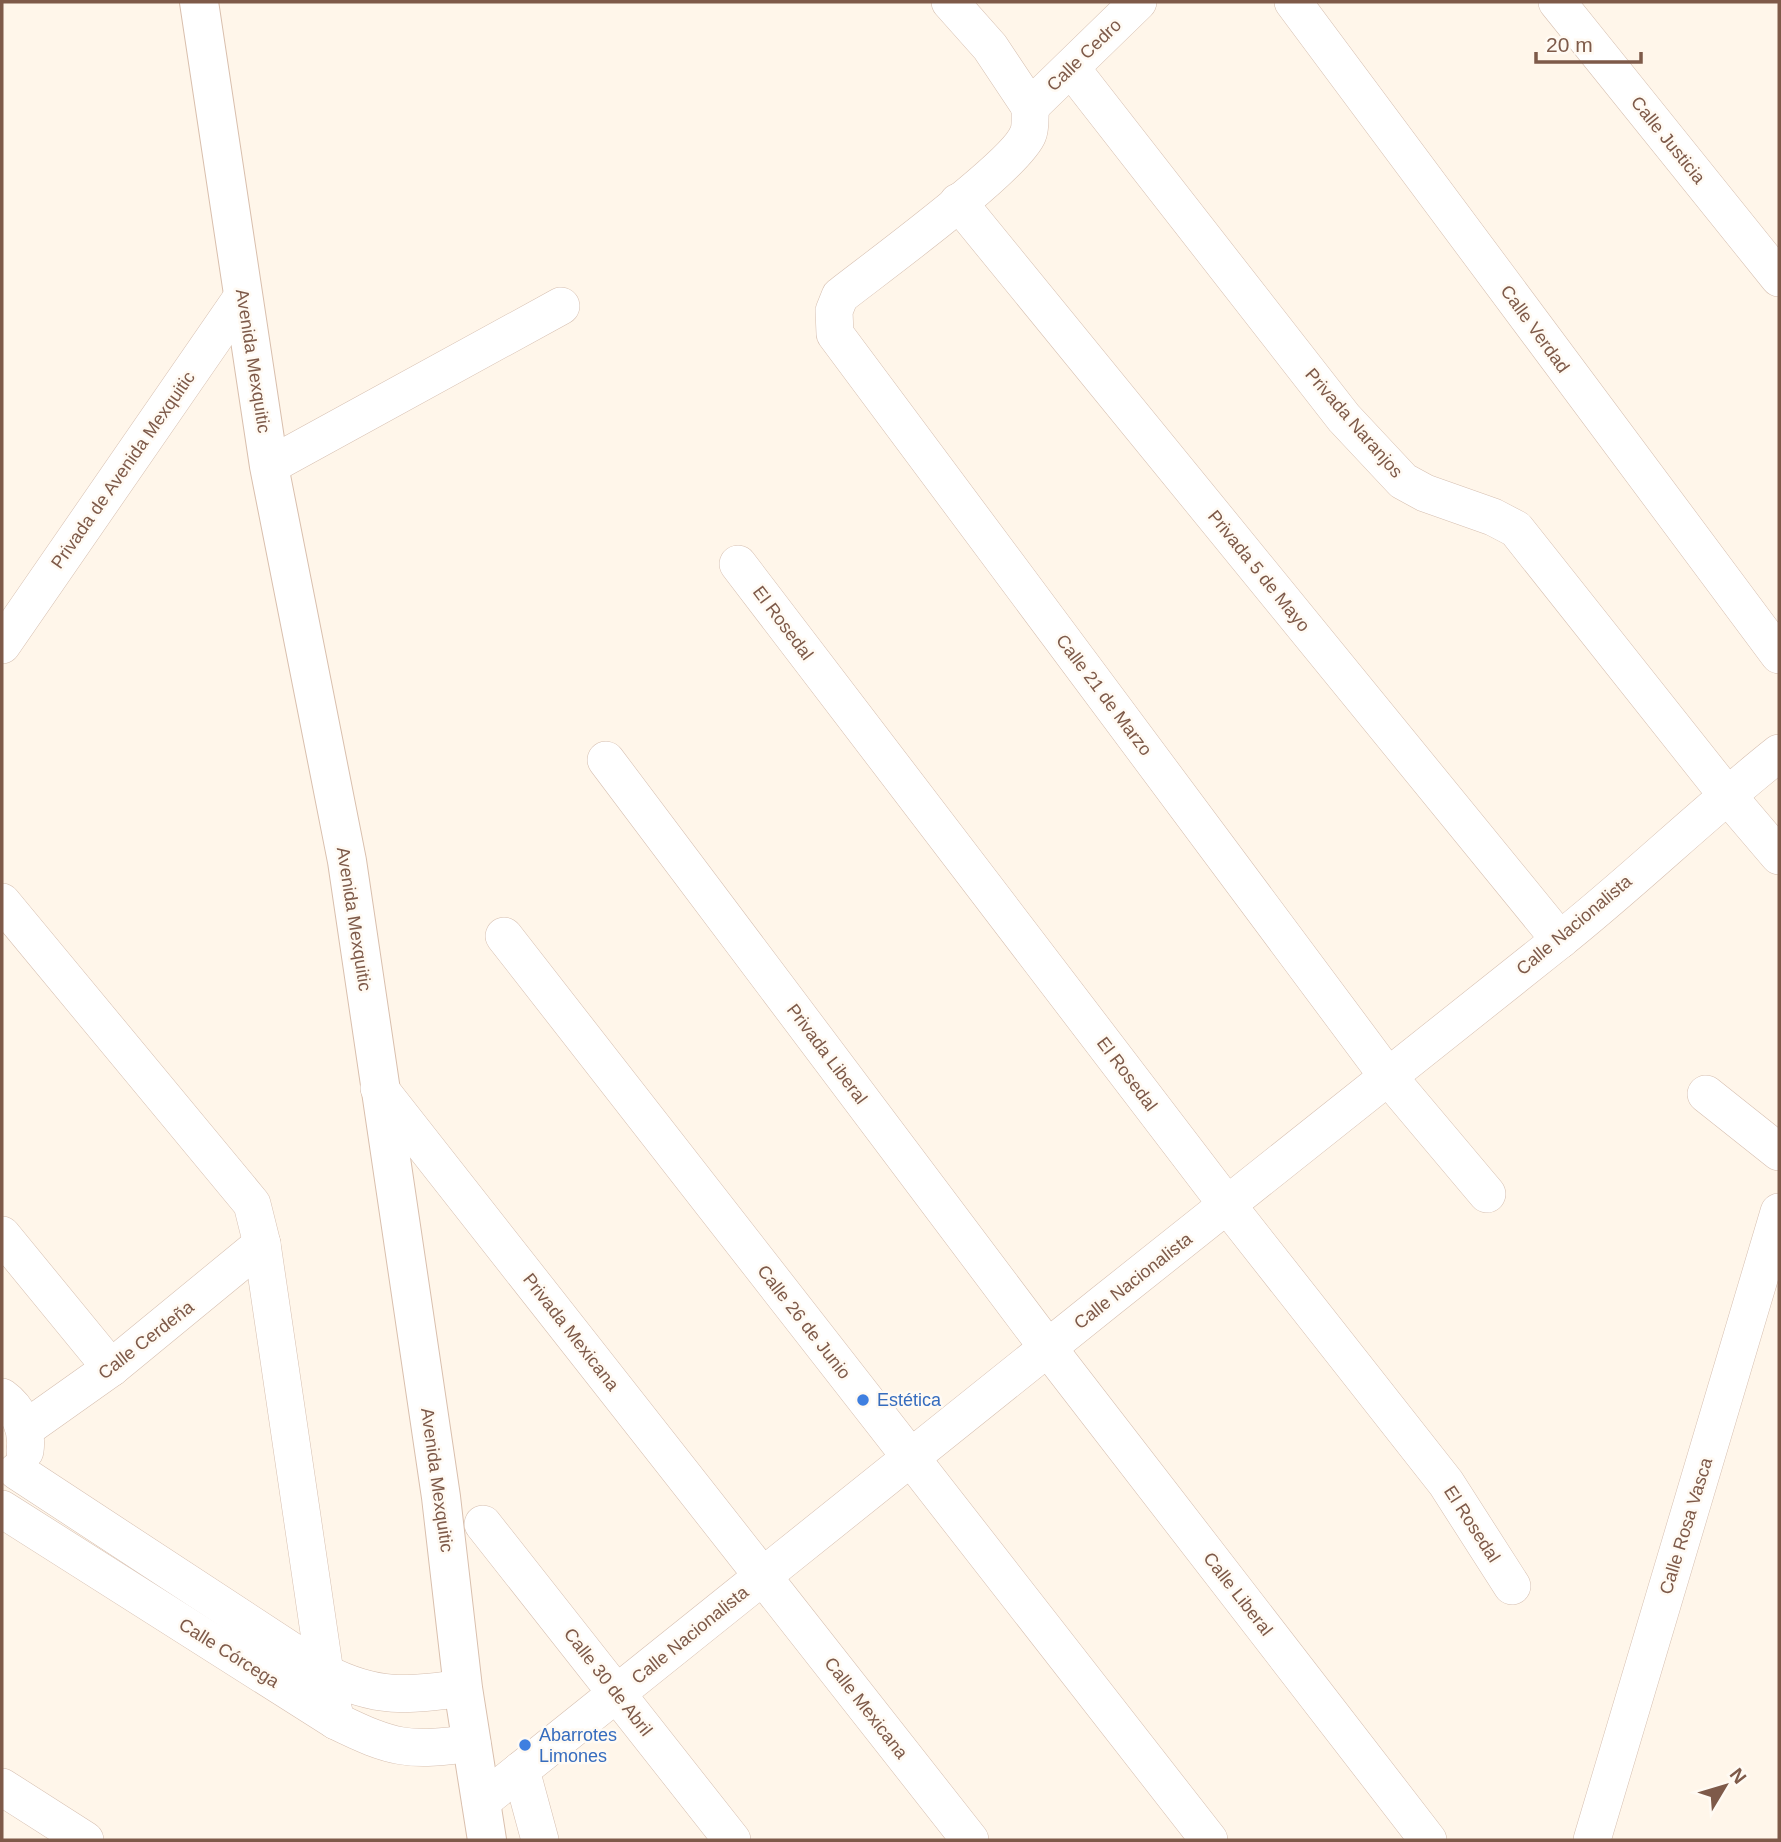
<svg xmlns="http://www.w3.org/2000/svg" width="1781" height="1842" viewBox="0 0 1781 1842" font-family="Helvetica,sans-serif">
	<style>
		.lines { fill: none; stroke-linecap: round; stroke-linejoin: round }
		.street-casing { stroke: #d6bfb0; stroke-width: 38 }
		.secondary-casing { stroke: #d9bfad; stroke-width: 40 }
		.street { stroke: #fff; stroke-width: 37 }
		.secondary { stroke: #fff; stroke-width: 38 }
		.shop-dot { fill: #3f7fe0; stroke: #fffaf3; stroke-width: 2.5 }
		.labels { text-anchor: middle; stroke-width: 5; stroke-linejoin: round; paint-order: stroke }
		.street-label { font-size: 18px; fill: #7e5a49; stroke: #fffaf3 }
		.shop-label { font-size: 18px; fill: #366cbe; stroke: #fffaf3; text-anchor: start }
	</style>
	<rect width="100%" height="100%" fill="#fff6ea"/>
	<g class="lines">
		<g class="street-casing">
			<g id="street">
				<polyline points="950,2 990,47 1030,107"/>
				<polyline points="1293,2 1779,655"/>
				<polyline points="1557,2 1779,278"/>
				<polyline points="1071,68 1344,418 1403,481 1425,493 1493,517 1516,529 1727,795 1779,856"/>
				<path d="M1030,107C1030,115 1031,127 1028,134C1016,166 874,269 840,296L834,311L835,334L1386,1074L1487,1194"/>
				<polyline points="1030,107 1138,2"/>
				<polyline points="958,202 1560,940"/>
				<polyline points="269,466 561,306"/>
				<polyline points="738,564 1228,1206 1446,1483 1512,1586"/>
				<polyline points="2,645 243,296"/>
				<polyline points="606,760 1048,1348 1428,1840"/>
				<polyline points="2,902 252,1204 262,1244 325,1673 336,1721"/>
				<polyline points="504,936 1209,1840"/>
				<polyline points="379,1088 970,1840"/>
				<polyline points="1706,1094 1779,1152"/>
				<polyline points="2,1235 111,1368"/>
				<path d="M2,1397C19,1409 28,1430 25,1451"/>
				<polyline points="25,1429 111,1368 262,1244"/>
				<path d="M17,1471L325,1673C376,1699 408,1696 463,1688"/>
				<path d="M2,1509L336,1721C393,1749 409,1752 472,1743"/>
				<polyline points="483,1524 732,1840"/>
				<polyline points="521,1770 540,1840"/>
				<polyline points="2,1787 85,1840"/>
				<path d="M481,1802C839,1516 1196,1227 1556,943C1632,883 1702,814 1779,753"/>
				<polyline points="1592,1840 1779,1212"/>
			</g>
		</g>
		<g class="secondary-casing">
			<polyline id="secondary" points="199,2 269,466 347,861 441,1497 463,1688 487,1840"/>
		</g>
		<use href="#street" class="street"/>
		<use href="#secondary" class="secondary"/>
	</g>
	<g class="shop-dot">
		<circle cx="863" cy="1400" r="7"/>
		<circle cx="525" cy="1745" r="7"/>
	</g>
	<g class="labels">
		<g class="street-label">
			<text transform="translate(1084 55) rotate(-44)" y="6">Calle Cedro</text>
			<text transform="translate(1668 140) rotate(51)" y="6">Calle Justicia</text>
			<text transform="translate(1535 329) rotate(54)" y="6">Calle Verdad</text>
			<text transform="translate(253 361) rotate(81)" y="6">Avenida Mexquitic</text>
			<text transform="translate(1354 423) rotate(49)" y="6">Privada Naranjos</text>
			<text transform="translate(123 470) rotate(-55)" y="6">Privada de Avenida Mexquitic</text>
			<text transform="translate(1259 571) rotate(51)" y="6">Privada 5 de Mayo</text>
			<text transform="translate(783 623) rotate(53)" y="6">El Rosedal</text>
			<text transform="translate(1104 695) rotate(53)" y="6">Calle 21 de Marzo</text>
			<text transform="translate(354 919) rotate(81)" y="6">Avenida Mexquitic</text>
			<text transform="translate(1574 925) rotate(-40)" y="6">Calle Nacionalista</text>
			<text transform="translate(827 1054) rotate(53)" y="6">Privada Liberal</text>
			<text transform="translate(1127 1074) rotate(53)" y="6">El Rosedal</text>
			<text transform="translate(1133 1281) rotate(-38)" y="6">Calle Nacionalista</text>
			<text transform="translate(804 1322) rotate(52)" y="6">Calle 26 de Junio</text>
			<text transform="translate(571 1332) rotate(52)" y="6">Privada Mexicana</text>
			<text transform="translate(146 1340) rotate(-38)" y="6">Calle Cerdeña</text>
			<text transform="translate(437 1480) rotate(82)" y="6">Avenida Mexquitic</text>
			<text transform="translate(1472 1524) rotate(57)" y="6">El Rosedal</text>
			<text transform="translate(1686 1526) rotate(-73)" y="6">Calle Rosa Vasca</text>
			<text transform="translate(1238 1594) rotate(52)" y="6">Calle Liberal</text>
			<text transform="translate(690 1635) rotate(-39)" y="6">Calle Nacionalista</text>
			<text transform="translate(229 1653) rotate(32)" y="6">Calle Córcega</text>
			<text transform="translate(608 1682) rotate(52)" y="6">Calle 30 de Abril</text>
			<text transform="translate(866 1708) rotate(52)" y="6">Calle Mexicana</text>
		</g>
		<g class="shop-label">
			<text x="877" y="1406">Estética</text>
			<text x="539" y="1741">Abarrotes<tspan x="539" dy="21">Limones</tspan></text>
		</g>
	</g>
	<rect width="1781" height="1842" fill="none" stroke="#7e5a49" stroke-width="7"/>
	<g transform="translate(1725 1786) rotate(52)" stroke="#fffaf3" stroke-width="5" paint-order="stroke">
	<path d="M0-5L12 26L0 18L-12 26Z" fill="#7e5a49"/>
	<text y="-10" font-size="19" font-weight="bold" text-anchor="middle" fill="#7e5a49">N</text>
	</g>
	<path d="M1536 52v10h105v-10" fill="none" stroke="#7e5a49" stroke-width="3.5"/>
	<text x="1546" y="52" font-size="21" fill="#7e5a49" stroke="#fffaf3" stroke-width="5" paint-order="stroke">20 m</text>
</svg>
